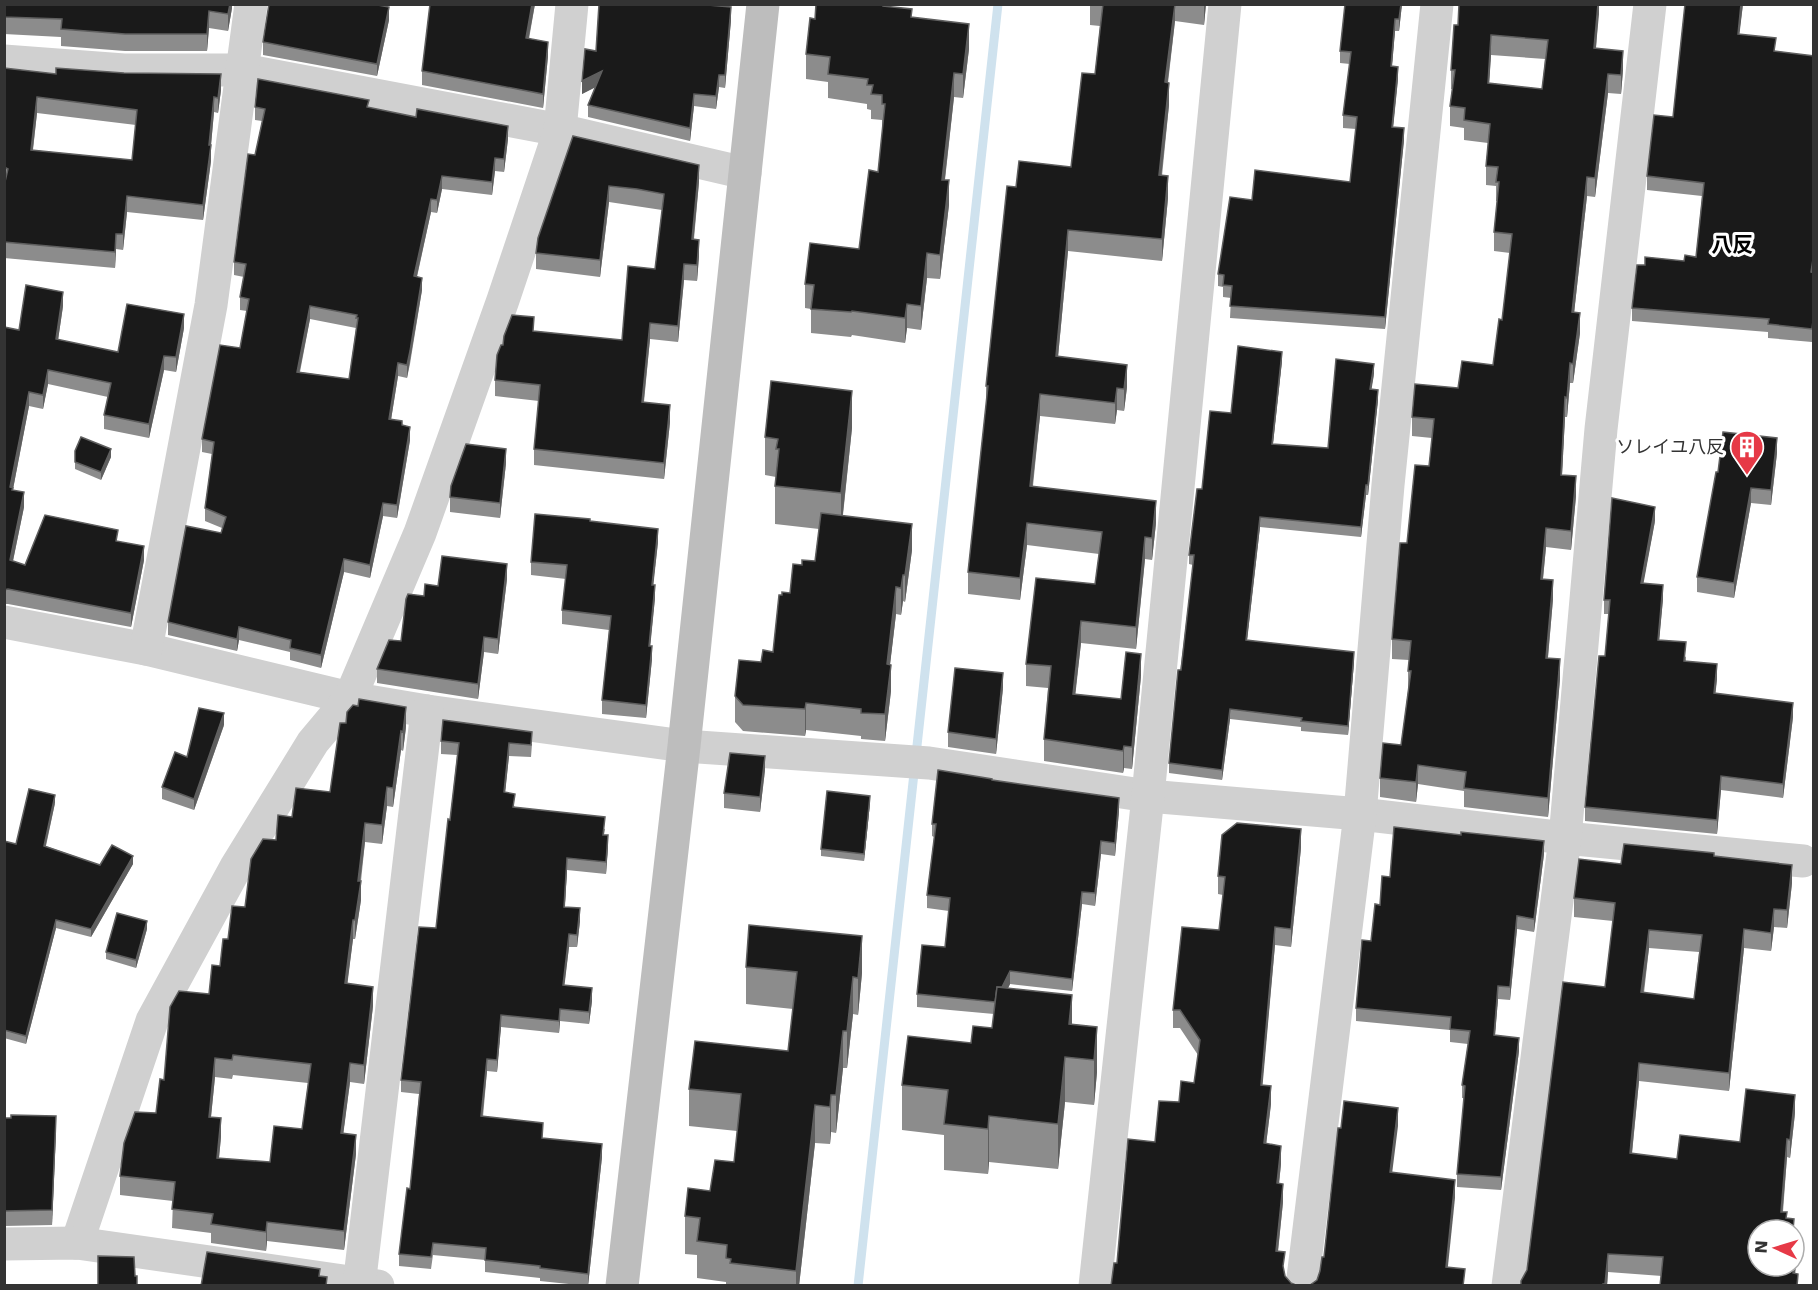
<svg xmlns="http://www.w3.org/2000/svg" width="1818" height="1290" viewBox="0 0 1818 1290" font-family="'DejaVu Sans','Noto Sans JP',sans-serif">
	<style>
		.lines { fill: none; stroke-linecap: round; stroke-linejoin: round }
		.stream { stroke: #cfe2ee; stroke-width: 9 }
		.street { stroke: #d0d0d0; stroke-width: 33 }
		.secondary { stroke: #bdbdbd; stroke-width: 33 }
		.wall { fill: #8c8c8c; fill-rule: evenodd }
		.shaded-wall { fill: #5f5f5f }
		.building { fill: #1a1a1a; stroke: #5f5f5f; stroke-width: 1.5; fill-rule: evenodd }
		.labels { text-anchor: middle; stroke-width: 6; stroke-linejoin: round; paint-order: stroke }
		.poi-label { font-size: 18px; fill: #333; stroke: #fff; text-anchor: end }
		.quarter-label { font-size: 21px; font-weight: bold; fill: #000; stroke: #fff }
	</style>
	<rect width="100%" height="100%" fill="#fff"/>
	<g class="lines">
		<polyline class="stream" points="858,1286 998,4"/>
		<g class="street">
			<polyline points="4,61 124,70 243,70 560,130 745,173"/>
			<polyline points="4,622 146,649 350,698 427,711 684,746 929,763 1148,796 1360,814 1565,838 1803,861"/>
			<polyline points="146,649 211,305 251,4"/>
			<polyline points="77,1243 152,1021 236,867 313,742 350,698 420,533 503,300 560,130 572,4"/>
			<polyline points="4,1244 77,1243 378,1286"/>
			<polyline points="359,1286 427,711"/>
			<polyline points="1095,1286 1148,796 1225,4"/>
			<polyline points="1302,1286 1360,814 1388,485 1437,4"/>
			<polyline points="1508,1286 1565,838 1601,429 1650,4"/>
		</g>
		<polyline class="secondary" points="622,1286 684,746 763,4"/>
	</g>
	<g class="wall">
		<polygon points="4,4 232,4 232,8 228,31 209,28 207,51 125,51 61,46 61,37 4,34"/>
		<polygon points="430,4 535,4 529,39 548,56 543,108 422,85 422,71"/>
		<polygon points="816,4 886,4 885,6 912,17 969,49 963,98 954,97 945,180 949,205 940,279 927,278 921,330 907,328 905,343 852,335 851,337 811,333 811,309 805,308 805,284 859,249 878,172 883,128 882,128 882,120 871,119 871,110 867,109 867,104 828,98 828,82 806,79 806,54 815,19"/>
		<polygon points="1090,4 1206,4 1204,25 1175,21 1168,83 1169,105 1162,176 1168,198 1162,261 1068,251 1058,357 1127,387 1124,411 1117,410 1115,424 1040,416 1033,486 1156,523 1152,560 1145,559 1136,649 1081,643 1075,694 1121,699 1141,676 1132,769 1124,768 1123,773 1044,761 1044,739 1048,688 1026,686 1026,664 1095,584 1099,554 1027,545 1020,600 968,594 968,572 986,407 986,386 1016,187 1071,167 1095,74 1100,26 1090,25"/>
		<polygon points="1402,4 1399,31 1395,31 1392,66 1398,79 1393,127 1404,140 1385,329 1230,318 1231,298 1223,297 1223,287 1218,286 1218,274 1252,200 1350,182 1356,129 1343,128 1343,115 1350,64 1340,63 1340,51"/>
		<path d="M1599,4L1596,48L1623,70L1621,94L1608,93L1595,197L1587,196L1574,313L1580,333L1573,383H1570L1567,417H1565L1562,475L1576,496L1571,550L1546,547L1543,579L1553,599L1548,658L1560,679L1548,817L1464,807V791L1418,784L1416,802L1380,797V778L1401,745L1408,691V671L1409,660L1392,659V639L1407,543L1429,466L1432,438L1412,436V417L1493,365L1502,320L1510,253L1494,251V232L1497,201H1496V186L1486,185V166L1488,143L1464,140V128L1450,126V106L1452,89H1451V70L1458,25ZM1491,55L1545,59L1542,89L1489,83Z"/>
		<polygon points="1685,4 1743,4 1739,34 1776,51 1814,56 1814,326 1812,342 1768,338 1768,332 1632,321 1632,308 1645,265 1684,261 1696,257 1702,196 1647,190 1647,176 1673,117"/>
		<polygon points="389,20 377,76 263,55 263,42"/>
		<polygon points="731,20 725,88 719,87 716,109 694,106 690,141 588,117 588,105 595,87 582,94 596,51"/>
		<path d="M4,68L56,74L221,90L218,113L214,112L211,145V161L203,220L127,212L123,250L116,249L115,268L4,258ZM37,113L136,125L132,160L33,150Z"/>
		<path d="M255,107L369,108L508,139L504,172L495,171L492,195L442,189L437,213L431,212L417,277L422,290L410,364L407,378L398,376L391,420L402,425L410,440L397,518L383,516L370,578L344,572L321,668L290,660V652L239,640L237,651L168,635V622L221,533L222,528L205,521V508L212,454L202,452V439L240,348L247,311L240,310V297L244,277L234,275V262L262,121L255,120ZM310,319L356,328L349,379L300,372Z"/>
		<polygon points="573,136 699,182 694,239 699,256 697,281 684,280 678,342 650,339 644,402 670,422 664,479 534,465 534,449 539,401 495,396 495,380 503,345 534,331 622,340 655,269 662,210 609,202 600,277 536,269 536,253"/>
		<polygon points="63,306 58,340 118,352 184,328 176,372 164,370 149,438 104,429 104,415 108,397 48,384 43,409 29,406 13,489 24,507 13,561 25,565 118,541 144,560 131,627 8,604 4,604 4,327 19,330"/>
		<polygon points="1282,361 1273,444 1328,448 1374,374 1371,389 1378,400 1368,495 1366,495 1361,537 1260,527 1247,640 1354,662 1348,735 1301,731 1301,727 1230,719 1222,780 1169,773 1169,763 1193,565 1189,564 1189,555 1202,489 1231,413"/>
		<polygon points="852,428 843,515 912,550 905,602 903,601 901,615 896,614 890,664 891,691 885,741 861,739 861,736 806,730 805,736 743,731 735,722 735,696 761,662 773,652 782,595 790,593 802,565 815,561 819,529 775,524 775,486 776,477 765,475 765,437"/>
		<polygon points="75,451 111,457 101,480 75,469"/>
		<polygon points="1777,453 1771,505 1751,503 1734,598 1697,592 1697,577 1718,472"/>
		<polygon points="506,463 500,518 450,512 450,497"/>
		<polygon points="590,521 658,542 653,585 655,598 650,646 652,659 646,718 602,714 602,700 609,630 562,624 562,610 566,579 531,575 531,562"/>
		<polygon points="1655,521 1643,583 1663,599 1659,640 1686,657 1686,661 1717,679 1715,694 1793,717 1783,798 1721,790 1717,834 1585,821 1585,807 1605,656 1609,614 1604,614 1604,600"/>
		<polygon points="507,579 498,654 484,652 478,699 377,683 377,669 401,641 424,596 438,586"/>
		<polygon points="1003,688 996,754 948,747 948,732"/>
		<polygon points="224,725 194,810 162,799 162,787 187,757"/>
		<path d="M406,727L403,751L401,750L393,807L387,806L382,844L365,842L361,881V900L355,939H353L347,984L373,1006L364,1084L350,1082L343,1134L356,1154L344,1250L267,1241L266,1251L211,1243V1233L172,1228L173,1201L120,1195V1176L156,1113L164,1080L209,994L220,966L228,939L245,907L276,840L292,817L330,792ZM233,1075L308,1083L302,1129L270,1162L219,1158L221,1137L211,1117L215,1077L232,1079Z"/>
		<polygon points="441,741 532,744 531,757 509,756 505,792 515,807 605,829 604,835 608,847 606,874 567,870 565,907 580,921 577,947 569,947 564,986 592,1001 589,1024 560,1021 559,1033 501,1027 497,1072 487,1071 483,1117 543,1138 602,1157 588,1286 540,1281 540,1278 485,1272 485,1260 433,1255 431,1269 399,1266 399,1254 410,1189 419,1094 401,1092 401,1080 436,928 450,820 457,755 441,754"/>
		<polygon points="765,770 760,812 724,808 724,793"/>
		<polygon points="992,780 1119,811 1115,856 1101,854 1095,906 1082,904 1072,991 1010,984 1008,988 1072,1024 1097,1027 1097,1072 1094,1105 1065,1102 1058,1169 989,1162 988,1174 944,1170 944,1135 902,1130 902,1085 971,1043 992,1028 994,1014 917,1007 917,994 945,947 949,911 927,908 927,895 934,837 932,836 932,824"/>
		<polygon points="55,803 46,846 100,865 133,864 91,937 56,928 26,1044 4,1038 4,841 16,844"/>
		<polygon points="870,803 864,861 821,856 821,849"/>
		<polygon points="1301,848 1291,947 1275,945 1262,1085 1271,1104 1266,1144 1281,1164 1279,1184 1283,1202 1278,1252 1117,1263 1155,1142 1179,1102 1194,1083 1198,1055 1180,1028 1173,1028 1173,1010 1219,930 1223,895 1218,894 1218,876"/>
		<polygon points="1544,854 1534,932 1517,929 1510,1000 1498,999 1495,1035 1519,1051 1501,1190 1457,1187 1457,1174 1464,1098 1462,1098 1462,1085 1468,1044 1450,1042 1450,1030 1356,1021 1356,1008 1380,905 1390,877"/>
		<path d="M1714,856L1792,883L1787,928L1774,927L1771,951L1744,948L1729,1091L1639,1081L1632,1154L1677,1159L1740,1142L1795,1113L1790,1158L1787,1157L1783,1212L1794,1234L1797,1252L1795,1273L1798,1286L1608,1272L1607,1286H1521L1527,1270L1605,987L1613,921L1574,917V898L1621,864ZM1649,948L1699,952L1694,999L1644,993Z"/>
		<polygon points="147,929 136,968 106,959 106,952"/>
		<polygon points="746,967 862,973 858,1015 853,1014 847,1068 843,1068 836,1133 831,1132 830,1144 815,1143 799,1286 726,1286 726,1282 697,1278 697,1255 685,1254 685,1216 710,1191 734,1162 737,1131 689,1126 689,1089 788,1051 793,1009 746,1004"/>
		<polygon points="4,1118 56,1131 52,1225 4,1226"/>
	</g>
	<g class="shaded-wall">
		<polygon points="230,4 232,4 232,8 228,31 228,14"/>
		<polygon points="532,4 535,4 526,52 526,38"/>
		<polygon points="1175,4 1175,21 1165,104 1165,82"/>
		<polygon points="1204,4 1206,4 1204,25"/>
		<polygon points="1401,4 1402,4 1399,31 1399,19"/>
		<polygon points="1598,4 1599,4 1599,14 1594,68 1594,48"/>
		<polygon points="1741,4 1743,4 1738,47 1738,34"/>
		<polygon points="389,7 389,20 377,76 377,64"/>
		<polygon points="731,7 731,20 725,88 725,75"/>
		<polygon points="209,11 209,28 207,51 207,34"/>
		<polygon points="1395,19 1395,31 1391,78 1391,66"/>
		<polygon points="969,24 969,49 963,98 963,74"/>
		<polygon points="1491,35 1491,55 1488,103 1488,83"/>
		<polygon points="548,42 548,56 543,108 543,94"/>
		<polygon points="1623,51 1623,70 1621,94 1621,75"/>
		<polygon points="1398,67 1398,79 1392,139 1392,127"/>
		<polygon points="602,71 602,84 582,94 582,81"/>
		<polygon points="954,73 954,97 942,204 942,180"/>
		<polygon points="221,74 221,90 218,113 218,98"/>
		<polygon points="1608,74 1608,93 1595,197 1595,178"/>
		<polygon points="719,75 719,87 716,109 716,96"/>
		<polygon points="1169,83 1169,105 1159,197 1159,175"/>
		<polygon points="694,94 694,106 690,141 690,128"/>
		<polygon points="37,97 37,113 31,165 31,150"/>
		<polygon points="214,97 214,112 210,156 211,145 211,161 203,220 203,205"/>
		<polygon points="508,126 508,139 504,172 504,159"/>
		<polygon points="1404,128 1404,140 1385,329 1385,317"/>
		<polygon points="495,158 495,171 492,195 492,182"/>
		<polygon points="699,165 699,182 692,255 692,239"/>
		<polygon points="442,176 442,189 437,213 437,200"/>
		<polygon points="1168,176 1168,198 1162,261 1162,239"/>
		<polygon points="1587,177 1587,196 1572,332 1572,312"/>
		<polygon points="949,180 949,205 940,279 940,255"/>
		<polygon points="609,186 609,202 600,277 600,260"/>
		<polygon points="127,196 127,212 123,250 123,234"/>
		<polygon points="431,199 431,212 414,289 414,276"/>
		<polygon points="1068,230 1068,251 1056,378 1056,356"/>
		<polygon points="116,234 116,249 115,268 115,252"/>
		<polygon points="699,240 699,256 697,281 697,265"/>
		<polygon points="927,253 927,278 921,330 921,306"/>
		<polygon points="684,264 684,280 678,342 678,326"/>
		<polygon points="422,278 422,290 407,378 407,365"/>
		<polygon points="63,292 63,306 56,354 56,339"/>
		<polygon points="907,304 907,328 905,343 905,318"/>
		<polygon points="310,306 310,319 297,384 297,372"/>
		<polygon points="1814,312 1814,326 1812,342 1812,329"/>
		<polygon points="1580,313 1580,333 1573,383 1573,364"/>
		<polygon points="184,314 184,328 176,372 176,357"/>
		<polygon points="650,323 650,339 642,418 642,402"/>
		<polygon points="1282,352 1282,361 1272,453 1272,444"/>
		<polygon points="164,356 164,370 149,438 149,424"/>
		<polygon points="398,363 398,376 389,432 389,419"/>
		<polygon points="1570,363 1570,383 1567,417 1567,398"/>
		<polygon points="1374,364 1374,374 1370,399 1370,389"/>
		<polygon points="1127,365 1127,387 1124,411 1124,389"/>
		<polygon points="48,370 48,384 43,409 43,395"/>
		<polygon points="1117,388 1117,410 1115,424 1115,403"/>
		<polygon points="1378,390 1378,400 1368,495 1368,485"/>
		<polygon points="852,391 852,428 841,531 841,493"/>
		<polygon points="29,392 29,406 13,489 10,487"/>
		<polygon points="1040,394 1040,416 1030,508 1030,486"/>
		<polygon points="1565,397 1565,417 1561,495 1561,475"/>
		<polygon points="670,405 670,422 664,479 664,463"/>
		<polygon points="410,427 410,440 397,518 397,505"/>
		<polygon points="1777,438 1777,453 1771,505 1771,490"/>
		<polygon points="111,449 111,457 101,480 101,472"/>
		<polygon points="506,449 506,463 500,518 500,503"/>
		<polygon points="1576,476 1576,496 1571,550 1571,531"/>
		<polygon points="1366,485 1366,495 1361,537 1361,527"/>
		<polygon points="1751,488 1751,503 1734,598 1734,583"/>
		<polygon points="24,492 24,507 10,575 10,560"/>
		<polygon points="1156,501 1156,523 1152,560 1152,538"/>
		<polygon points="383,503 383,516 370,578 370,565"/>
		<polygon points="1655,507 1655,521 1641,597 1641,583"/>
		<polygon points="1260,517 1260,527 1246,650 1246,640"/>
		<polygon points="1027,523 1027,545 1020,600 1020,578"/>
		<polygon points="912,524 912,550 905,602 905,575"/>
		<polygon points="1546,528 1546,547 1541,598 1541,579"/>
		<polygon points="658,529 658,542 652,598 652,585"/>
		<polygon points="1145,537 1145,559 1136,649 1136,627"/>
		<polygon points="144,546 144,560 131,627 131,613"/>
		<polygon points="344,559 344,572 321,668 321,655"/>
		<polygon points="507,564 507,579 498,654 498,639"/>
		<polygon points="903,575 903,601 901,615 901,588"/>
		<polygon points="1553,580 1553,599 1546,678 1546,658"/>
		<polygon points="655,585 655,598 649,659 649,646"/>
		<polygon points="1663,585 1663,599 1658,654 1658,640"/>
		<polygon points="896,587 896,614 887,691 887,664"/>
		<polygon points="1081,621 1081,643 1073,716 1073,694"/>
		<polygon points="239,627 239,640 237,651 237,639"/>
		<polygon points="484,637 484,652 478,699 478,684"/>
		<polygon points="652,646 652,659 646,718 646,705"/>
		<polygon points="1354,652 1354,662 1348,735 1348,726"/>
		<polygon points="1141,654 1141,676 1132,769 1132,747"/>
		<polygon points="1560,659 1560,679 1548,817 1548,798"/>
		<polygon points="1717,664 1717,679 1714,708 1714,693"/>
		<polygon points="891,665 891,691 885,741 885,714"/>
		<polygon points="1003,673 1003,688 996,754 996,739"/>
		<polygon points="806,703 806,730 805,736 805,709"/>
		<polygon points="1793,703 1793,717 1783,798 1783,784"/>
		<polygon points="406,707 406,727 403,751 403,732"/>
		<polygon points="1230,709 1230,719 1222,780 1222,770"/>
		<polygon points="224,713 224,725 194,810 194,799"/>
		<polygon points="401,731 401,750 393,807 393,788"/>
		<polygon points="509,743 509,756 504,804 504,792"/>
		<polygon points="1124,746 1124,768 1123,773 1123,751"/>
		<polygon points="765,756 765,770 760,812 760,797"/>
		<polygon points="1418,765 1418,784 1416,802 1416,782"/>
		<polygon points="1721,776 1721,790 1717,834 1717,820"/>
		<polygon points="387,787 387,806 382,844 382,825"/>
		<polygon points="55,795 55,803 44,853 44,846"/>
		<polygon points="870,796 870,803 864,861 864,854"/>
		<polygon points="1119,798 1119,811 1115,856 1115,843"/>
		<polygon points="365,823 365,842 360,882 361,881 361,900 355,939 355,920 358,881"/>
		<polygon points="1301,829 1301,848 1291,947 1291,929"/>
		<polygon points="608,835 608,847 606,874 606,862"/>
		<polygon points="1101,841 1101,854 1095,906 1095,893"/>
		<polygon points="1544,841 1544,854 1534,932 1534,919"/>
		<polygon points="133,856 133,864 91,937 91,929"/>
		<polygon points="567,858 567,870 564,919 564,907"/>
		<polygon points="1792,865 1792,883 1787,928 1787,910"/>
		<polygon points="1082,892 1082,904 1072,991 1072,979"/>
		<polygon points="580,908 580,921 577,947 577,935"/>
		<polygon points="1774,909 1774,927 1771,951 1771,933"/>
		<polygon points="1517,916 1517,929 1510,1000 1510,987"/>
		<polygon points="56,920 56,928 26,1044 26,1036"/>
		<polygon points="353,920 353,939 345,1003 345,983"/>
		<polygon points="147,921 147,929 136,968 136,960"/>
		<polygon points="1275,927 1275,945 1261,1103 1261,1085"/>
		<polygon points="1744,929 1744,948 1729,1091 1729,1073"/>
		<polygon points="1649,930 1649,948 1641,1010 1641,992"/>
		<polygon points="569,934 569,947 563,998 563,985"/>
		<polygon points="862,936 862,973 858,1015 858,978"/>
		<polygon points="1010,971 1010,984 995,1015 995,1002"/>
		<polygon points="853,977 853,1014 847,1068 847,1031"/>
		<polygon points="1498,986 1498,999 1494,1048 1494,1035"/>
		<polygon points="373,987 373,1006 364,1084 364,1065"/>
		<polygon points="592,988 592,1001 589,1024 589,1012"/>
		<polygon points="1072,995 1072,1040 1069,1024"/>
		<polygon points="560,1009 560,1021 559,1033 559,1021"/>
		<polygon points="501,1015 501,1027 497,1072 497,1060"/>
		<polygon points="1097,1027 1097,1072 1094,1105 1094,1060"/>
		<polygon points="843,1031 843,1068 836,1133 836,1095"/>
		<polygon points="1519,1038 1519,1051 1501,1190 1501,1177"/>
		<polygon points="1065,1057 1065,1102 1058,1169 1058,1124"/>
		<polygon points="215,1058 215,1077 209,1136 209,1117"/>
		<polygon points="487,1059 487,1071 481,1129 481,1116"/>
		<polygon points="350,1063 350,1082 341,1152 341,1133"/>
		<polygon points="1639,1063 1639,1081 1630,1172 1630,1153"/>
		<polygon points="1271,1086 1271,1104 1264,1162 1264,1143"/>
		<polygon points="831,1095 831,1132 830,1144 830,1107"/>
		<polygon points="1795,1095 1795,1113 1790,1158 1790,1140"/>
		<polygon points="815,1105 815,1143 799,1286 796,1286 796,1271"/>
		<polygon points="1398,1108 1398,1126 1390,1190 1390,1172"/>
		<polygon points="56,1116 56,1131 52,1225 52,1210"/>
		<polygon points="989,1116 989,1162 988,1174 988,1129"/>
		<polygon points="221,1118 221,1137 217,1177 217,1158"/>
		<polygon points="356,1135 356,1154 344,1250 344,1231"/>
		<polygon points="1787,1139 1787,1157 1781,1230 1781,1212"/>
		<polygon points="602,1144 602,1157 588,1286 588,1274"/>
		<polygon points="1281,1146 1281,1164 1277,1201 1277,1183"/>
		<polygon points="1455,1180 1455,1198 1446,1285 1446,1267"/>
		<polygon points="1283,1184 1283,1202 1276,1269 1276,1251"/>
		<polygon points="267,1222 267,1241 266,1251 266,1232"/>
		<polygon points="1797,1234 1797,1252 1794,1286 1793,1273"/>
		<polygon points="1608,1254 1608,1272 1607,1286 1605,1286"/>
	</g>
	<g class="building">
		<polygon points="4,4 230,4 228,14 209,11 207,34 125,34 61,29 62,19 4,17"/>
		<polygon points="269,4 372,4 389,7 377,64 263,42"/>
		<polygon points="430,4 532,4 526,38 548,42 543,94 422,71"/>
		<polygon points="599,4 696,4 731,7 725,75 719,75 716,96 694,94 690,128 588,105 602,71 582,81 585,49 596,51"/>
		<polygon points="816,4 883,4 883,6 912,9 911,17 969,24 963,74 954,73 942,180 949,180 940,255 927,253 921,306 907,304 905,318 852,311 851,312 811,309 814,285 805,284 810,243 859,249 869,170 878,172 885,104 882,104 882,95 871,94 873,85 867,85 868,79 828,74 830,57 806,54 810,18 815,19"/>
		<polygon points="1103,4 1175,4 1165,82 1169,83 1159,175 1168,176 1162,239 1068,230 1056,356 1127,365 1124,389 1117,388 1115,403 1040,394 1030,486 1156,501 1152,538 1145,537 1136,627 1081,621 1073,694 1121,699 1126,652 1141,654 1132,747 1124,746 1123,751 1044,739 1051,666 1026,664 1036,578 1095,584 1102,532 1027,523 1020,578 968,572 988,386 986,386 1007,186 1016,187 1019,161 1071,167 1082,73 1095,74"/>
		<polygon points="1345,4 1401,4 1399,19 1395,19 1391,66 1398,67 1392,127 1404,128 1385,317 1230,306 1232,286 1223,285 1224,275 1218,274 1230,197 1252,200 1255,170 1350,182 1357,117 1343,115 1351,52 1340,51"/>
		<path d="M1459,4H1598L1594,48L1623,51L1621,75L1608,74L1595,178L1587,177L1572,312L1580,313L1573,364L1570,363L1567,398L1565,397L1561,475L1576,476L1571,531L1546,528L1541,579L1553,580L1546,658L1560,659L1548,798L1464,788L1466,772L1418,765L1416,782L1380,778L1383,743L1401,745L1411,671H1408L1411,641L1392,639L1400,543H1407L1415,465L1429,466L1434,419L1412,417L1415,384L1458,388L1462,361L1493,365L1499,319L1502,320L1512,234L1494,232L1499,182H1496L1498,167L1486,166L1490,124L1464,120L1465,108L1450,106L1455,70H1451L1454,25H1458ZM1491,35L1548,40L1542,89L1488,83Z"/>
		<polygon points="1685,4 1741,4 1738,34 1776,38 1774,51 1814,56 1814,253 1811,272 1814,273 1814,312 1812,329 1768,324 1769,319 1632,308 1637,265 1645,265 1645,257 1684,261 1685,255 1696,257 1704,183 1647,176 1654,115 1673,117"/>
		<path d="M4,68L56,74V68L124,73L221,74L218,98L214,97L209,145H211L203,205L127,196L123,234H116L115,252L4,242V186L8,169L4,167ZM37,97L137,110L132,160L31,150Z"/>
		<path d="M258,79L369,100L367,107L416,117L417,109L508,126L504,159L495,158L492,182L442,176L437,200L431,199L414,276L422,278L410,351L407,365L398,363L389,419L402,421V425L410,427L397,505L383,503L370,565L344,559L321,655L290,648L291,640L239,627L237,639L168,622L186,526L221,533L226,517L205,508L214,442L202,439L220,345L240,348L249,299L240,297L246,264L234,262L248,154L255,155L265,109L255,107ZM310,306L357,315L356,318H358L349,379L297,372Z"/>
		<polygon points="573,136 699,165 692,239 699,240 697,265 684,264 678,326 650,323 642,402 670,405 664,463 534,449 540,385 495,380 497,355 501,345 503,345 504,336 512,315 534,317 533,331 622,340 628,266 655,269 664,194 637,189 609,186 600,260 536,253 538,238"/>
		<polygon points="26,285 63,292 56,339 118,352 127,304 184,314 176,357 164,356 149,424 104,415 111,383 48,370 43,395 29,392 10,487 13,488 12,490 24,492 10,560 25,565 45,515 118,530 116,541 144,546 131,613 8,589 4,590 4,327 19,330"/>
		<polygon points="1238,346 1282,352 1272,444 1328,448 1336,359 1374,364 1370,389 1378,390 1368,485 1366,485 1361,527 1260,517 1246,640 1354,652 1348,726 1301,721 1302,718 1230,709 1222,770 1169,763 1178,670 1181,670 1194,555 1189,555 1197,489 1202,489 1210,411 1231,413"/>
		<polygon points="771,381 852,391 841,493 775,486 779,449 776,449 778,439 765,437"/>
		<polygon points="1723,432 1777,438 1771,490 1751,488 1734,583 1697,577 1716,472 1718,472"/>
		<polygon points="81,437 111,449 101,472 75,462 75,451"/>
		<polygon points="466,444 506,449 500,503 450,497 451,486"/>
		<polygon points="1612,498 1655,507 1641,583 1663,585 1658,640 1686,642 1684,661 1717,664 1714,693 1793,703 1783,784 1721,776 1717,820 1585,807 1599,656 1605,656 1610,600 1604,600"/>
		<polygon points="821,513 912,524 905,575 903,575 901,588 896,587 887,664 891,665 885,714 861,713 861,709 806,703 805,709 743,705 735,696 739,660 761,662 763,650 773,652 779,595 782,595 782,592 790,593 793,564 802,565 802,560 815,561"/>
		<polygon points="535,514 590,519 590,521 658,529 652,585 655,585 649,646 652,646 646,705 602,700 611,616 562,610 567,565 531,562"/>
		<polygon points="442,556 507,564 498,639 484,637 478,684 377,669 389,640 401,641 406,599 408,594 424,596 425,584 438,586"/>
		<polygon points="955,668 1003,673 996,739 948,732"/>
		<path d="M359,699L406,707L403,732L401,731L393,788L387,787L382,825L365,823L358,881H361L355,920H353L345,983L373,987L364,1065L350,1063L341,1133L356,1135L344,1231L267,1222L266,1232L211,1224L213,1214L172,1209L175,1182L120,1176L124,1143L135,1112L156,1113L160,1079L164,1080L170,1007L179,991L209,994L212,965L220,966L223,939H228L232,906L245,907L251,859L263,839L276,840L278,815L292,817L296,788L330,792L340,723H346L347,712L353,705L358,706ZM233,1055L311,1064L302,1129L274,1126L270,1162L217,1158L221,1118L209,1117L215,1058L232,1060Z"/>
		<polygon points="199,708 224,713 194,799 162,787 175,752 187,757"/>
		<polygon points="443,720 532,732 531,745 509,743 504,792 515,794 513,807 605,817 603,835 608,835 606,862 567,858 564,907 580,908 577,935 569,934 563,985 592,988 589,1012 560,1009 559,1021 501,1015 497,1060 487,1059 481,1116 543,1123 542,1138 602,1144 588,1274 540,1268 540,1266 485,1260 486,1248 433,1243 431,1257 399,1254 407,1188 410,1189 421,1082 401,1080 419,927 436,928 448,819 450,820 459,743 441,741"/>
		<polygon points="730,753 765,756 760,797 724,793"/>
		<polygon points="938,770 992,779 992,780 1119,798 1115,843 1101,841 1095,893 1082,892 1072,979 1010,971 1002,987 997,987 995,1002 917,994 922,945 945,947 950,898 927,895 936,824 932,824"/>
		<polygon points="29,789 55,795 44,846 100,865 112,845 133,856 91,929 56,920 26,1036 4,1030 4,841 16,844"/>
		<polygon points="827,791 870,796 864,854 821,849"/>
		<polygon points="1237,823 1301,829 1291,929 1275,927 1261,1085 1271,1086 1264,1143 1281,1146 1277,1183 1283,1184 1276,1251 1285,1252 1283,1266 1285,1276 1291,1283 1298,1286 1111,1286 1114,1263 1117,1263 1128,1139 1155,1142 1159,1101 1179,1102 1181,1081 1194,1083 1200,1040 1180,1010 1173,1010 1182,927 1219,930 1225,877 1218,876 1222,835"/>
		<polygon points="1394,827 1461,835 1461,832 1544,841 1534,919 1517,916 1510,987 1498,986 1494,1035 1519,1038 1501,1177 1457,1174 1465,1086 1462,1085 1470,1031 1450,1029 1451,1017 1356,1008 1362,940 1371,941 1375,904 1380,905 1382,876 1390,877"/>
		<path d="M1624,844L1714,853V856L1792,865L1787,910L1774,909L1771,933L1744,929L1729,1073L1639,1063L1630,1153L1677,1159L1680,1135L1740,1142L1746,1089L1795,1095L1790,1140L1787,1139L1781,1212H1787L1786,1218L1794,1219L1793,1230H1758V1266H1794L1793,1273L1798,1274L1797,1286H1660L1663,1257L1608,1254L1605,1284H1603V1286H1521V1281L1527,1270L1563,982L1605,987L1615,903L1574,898L1579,859L1621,864ZM1649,930L1702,935L1694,999L1641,992Z"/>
		<polygon points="117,913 147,921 136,960 106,952"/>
		<polygon points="749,925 862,936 858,978 853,977 847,1031 843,1031 836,1095 831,1095 830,1107 815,1105 796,1271 730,1263 731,1259 726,1258 727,1245 697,1241 700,1218 685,1216 688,1188 710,1191 715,1160 734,1162 741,1094 689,1089 695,1041 788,1051 797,972 746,967"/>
		<polygon points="997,987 1072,995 1069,1024 1097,1027 1094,1060 1065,1057 1058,1124 989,1116 988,1129 944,1124 948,1090 902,1085 908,1036 971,1043 973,1026 992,1028"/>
		<polygon points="1344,1101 1398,1108 1390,1172 1455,1180 1446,1267 1465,1269 1463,1286 1306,1286 1310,1285 1317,1280 1320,1271 1322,1257 1324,1257 1338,1128 1341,1128"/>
		<polygon points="11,1115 56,1116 52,1210 4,1211 4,1118 11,1118"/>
		<polygon points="1794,1234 1797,1234 1794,1265"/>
		<polygon points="207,1252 320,1269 319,1276 327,1277 326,1286 201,1286"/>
		<polygon points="98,1256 134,1257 135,1276 137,1276 137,1286 98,1286"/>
	</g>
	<defs>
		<g id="building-pin" transform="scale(1.725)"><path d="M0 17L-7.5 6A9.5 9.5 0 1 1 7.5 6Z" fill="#e63946" stroke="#fff"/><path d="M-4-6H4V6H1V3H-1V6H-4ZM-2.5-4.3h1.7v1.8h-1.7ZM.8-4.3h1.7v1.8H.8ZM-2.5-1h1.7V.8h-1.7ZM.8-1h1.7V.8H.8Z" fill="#fff"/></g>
	</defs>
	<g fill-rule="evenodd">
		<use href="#building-pin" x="1747" y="447"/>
	</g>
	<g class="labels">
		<g class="poi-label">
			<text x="1724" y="453">ソレイユ八反</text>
		</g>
		<g class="quarter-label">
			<text x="1732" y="252">八反</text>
		</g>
	</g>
	<rect width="1818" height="1290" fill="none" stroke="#333333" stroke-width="12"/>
	<g transform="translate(1776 1248) rotate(274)"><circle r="28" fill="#ffffff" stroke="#adadad" stroke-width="1.5"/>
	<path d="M0-4.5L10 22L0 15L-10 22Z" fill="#e63946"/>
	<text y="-9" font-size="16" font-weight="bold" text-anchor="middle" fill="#333333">N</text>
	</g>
</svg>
